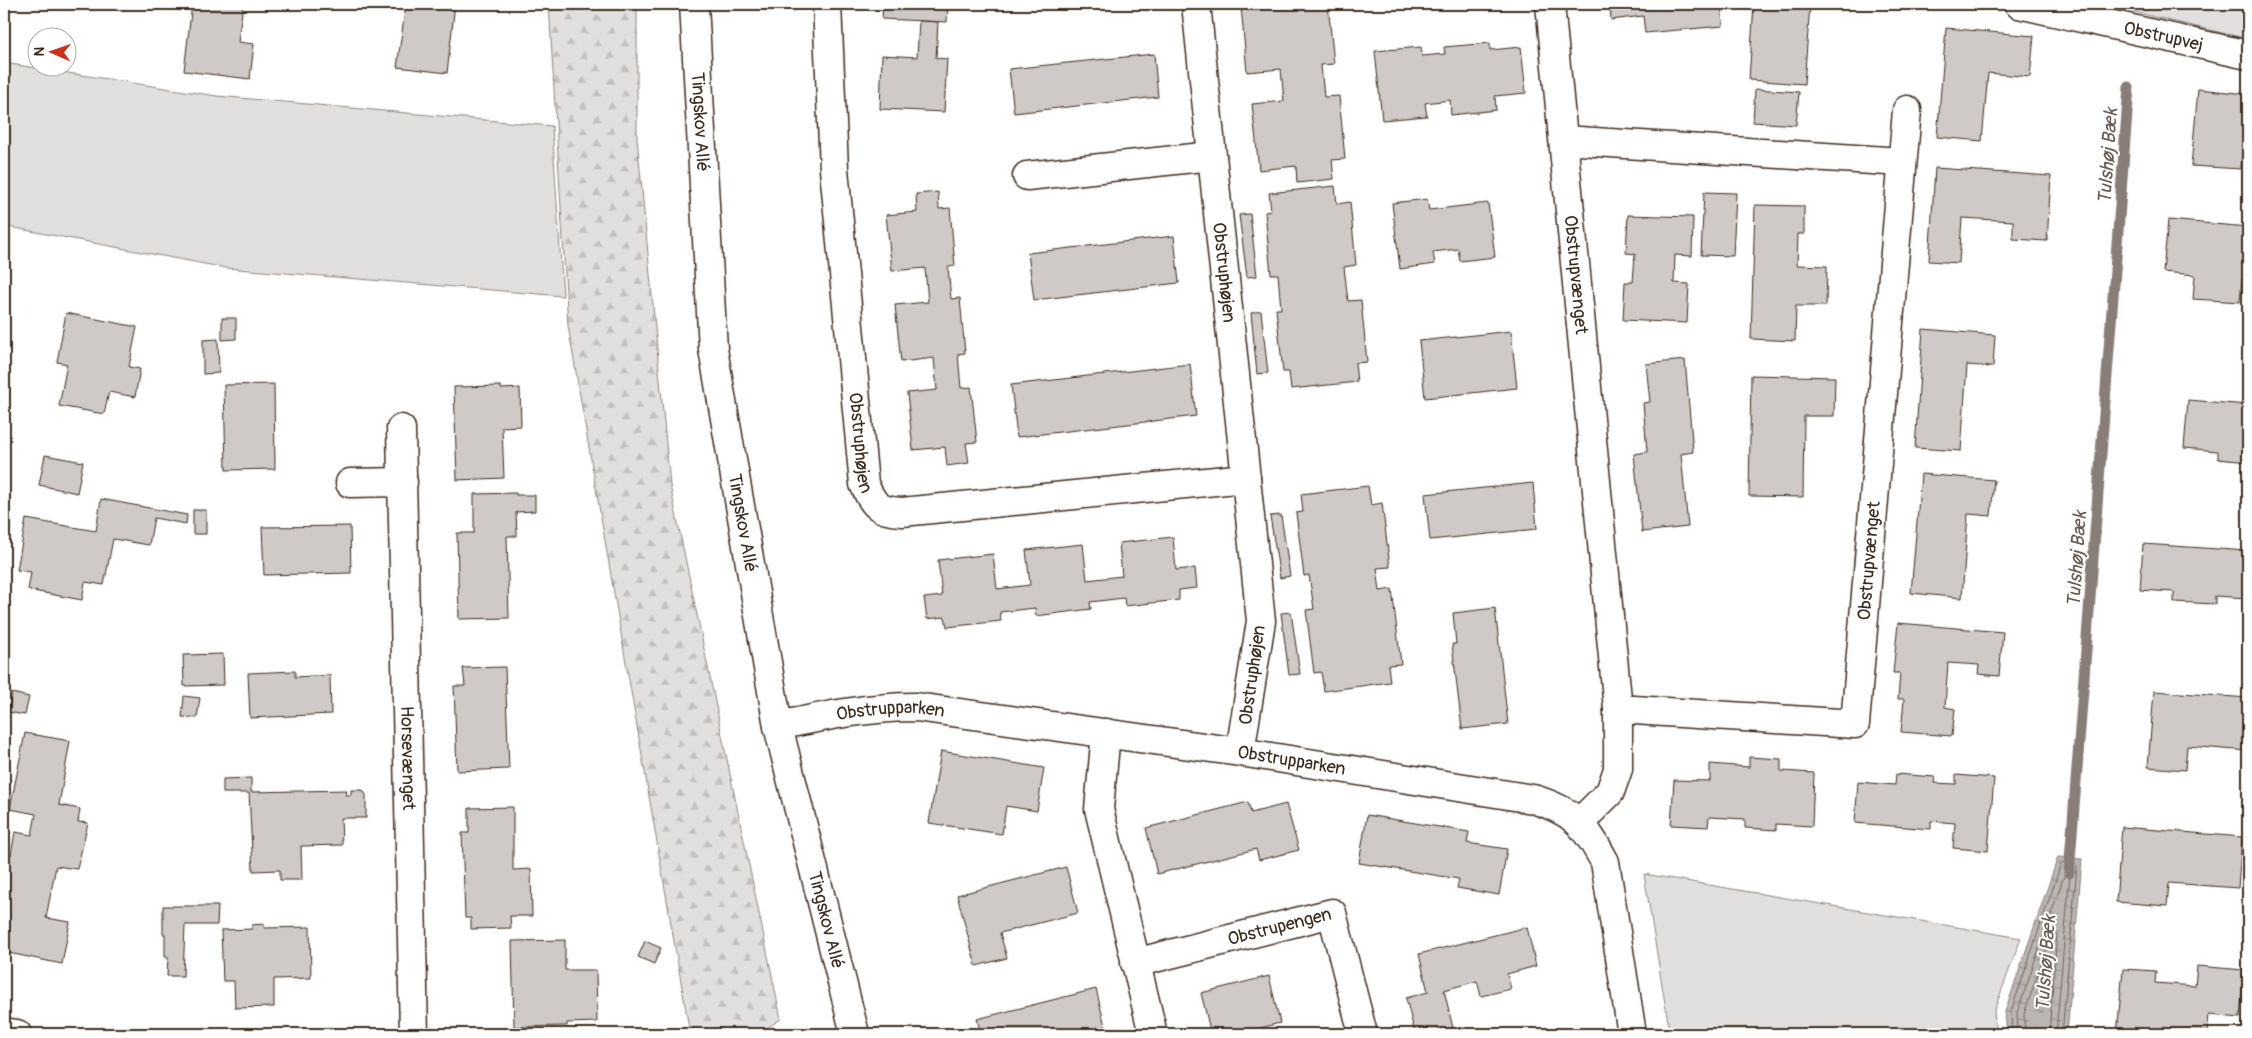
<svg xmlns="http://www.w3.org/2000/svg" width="2252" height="1038" viewBox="0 0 2252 1038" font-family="Pangolin,sans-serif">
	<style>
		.green { fill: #e2e0de; stroke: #8e857e }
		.forest { fill: url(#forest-firs); stroke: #8e857e }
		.water { fill: url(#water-ripples); stroke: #887e77 }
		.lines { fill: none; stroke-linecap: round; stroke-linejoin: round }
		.shore { stroke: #6f625a; stroke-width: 1 }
		.stream { stroke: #887e77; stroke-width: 11 }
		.building { fill: #cfcac7; stroke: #3b2a1e }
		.minor-casing { stroke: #3b2a1e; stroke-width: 31 }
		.minor { stroke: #fff; stroke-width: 28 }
		.labels { text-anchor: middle; stroke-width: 4; stroke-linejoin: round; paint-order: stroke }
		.street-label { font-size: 18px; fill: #3b2a1e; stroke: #fff }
		.water-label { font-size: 19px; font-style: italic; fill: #685b52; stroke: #fff }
	</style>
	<defs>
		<pattern id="forest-firs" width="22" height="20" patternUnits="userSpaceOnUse" patternTransform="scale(1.25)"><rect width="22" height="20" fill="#e2e0de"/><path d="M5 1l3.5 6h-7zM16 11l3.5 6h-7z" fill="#c3c0be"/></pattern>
		<pattern id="water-ripples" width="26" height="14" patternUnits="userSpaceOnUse" patternTransform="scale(1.25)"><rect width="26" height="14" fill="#bcb6b3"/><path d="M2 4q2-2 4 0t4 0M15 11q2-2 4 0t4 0" fill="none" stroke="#9a9491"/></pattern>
	</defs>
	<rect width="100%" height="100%" fill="#fff"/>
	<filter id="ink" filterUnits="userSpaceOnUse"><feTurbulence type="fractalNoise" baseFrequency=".02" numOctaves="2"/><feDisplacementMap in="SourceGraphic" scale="10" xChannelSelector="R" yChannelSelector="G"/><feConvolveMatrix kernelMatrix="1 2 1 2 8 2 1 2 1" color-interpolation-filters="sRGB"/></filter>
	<g filter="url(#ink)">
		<g class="green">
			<polygon points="2100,4 2248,4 2248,39"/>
			<polygon points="4,63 217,96 552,126 563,296 226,268 4,226"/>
			<polygon points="1644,874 2021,938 1994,1011 1996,1034 1670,1034"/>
		</g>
		<polygon class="forest" points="549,4 637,4 637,138 670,485 781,1019 757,1034 690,1034 568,326"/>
		<polygon class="water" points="2058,857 2082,859 2067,1034 2007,1034 2005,1012"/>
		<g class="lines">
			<g class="shore">
				<polyline points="2012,1034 2011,1012 2061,864 2064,862 2075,864 2077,866 2062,1034"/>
				<polyline points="2018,1034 2017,1013 2065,873 2067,871 2070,874 2056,1034"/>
				<polyline points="2025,1034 2024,1014 2052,933 2054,932 2057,934 2049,1034"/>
			</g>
			<polyline class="stream" points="2069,873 2129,87"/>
		</g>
		<g class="building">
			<polygon points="192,4 243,4 238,42 254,44 250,79 184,71"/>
			<polygon points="243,4 276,4 275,8"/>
			<polygon points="406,4 455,4 447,73 397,67"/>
			<polygon points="883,4 948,4 947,22 882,19"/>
			<polygon points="1272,4 1328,4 1334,64 1321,65 1324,97 1339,96 1345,159 1332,160 1334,179 1297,183 1296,166 1259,170 1252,104 1284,101 1281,69 1247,72 1241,7"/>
			<polygon points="1610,4 1721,4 1723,26 1645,33 1643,16 1611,20"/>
			<polygon points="1754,4 1810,4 1804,84 1749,80"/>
			<polygon points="919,21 938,22 936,58 947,59 944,112 880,109 882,55 917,57"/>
			<polygon points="1946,28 2034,36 2030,77 1988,73 1982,141 1937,137"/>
			<polygon points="1490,43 1490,50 1521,47 1526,93 1495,96 1496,110 1451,115 1450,100 1425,103 1427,116 1382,120 1375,51 1421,47 1422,56 1445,54 1444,47"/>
			<polygon points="1154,54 1158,97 1014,113 1009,69"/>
			<polygon points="1755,89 1799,92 1796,125 1753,122"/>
			<polygon points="2198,89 2248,94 2248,144 2243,144 2241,169 2191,166"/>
			<polygon points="1935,168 2051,176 2047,241 2013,239 2013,221 1962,218 1959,263 1929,261"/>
			<polygon points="1335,186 1337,204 1350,202 1356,265 1344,267 1348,301 1361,300 1367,362 1355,363 1357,382 1291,389 1289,372 1283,372 1276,309 1281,309 1278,274 1271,274 1265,212 1271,211 1269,193"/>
			<polygon points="938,192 939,209 950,208 955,266 948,267 951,299 960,298 965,353 958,354 961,388 971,387 977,442 966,443 969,463 947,466 945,447 913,450 907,393 937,390 934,358 901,362 895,305 928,302 925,268 892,271 886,215 917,212 916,194"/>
			<polygon points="1704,192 1736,193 1733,256 1701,255"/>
			<polygon points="1427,199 1429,210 1488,203 1495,257 1460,261 1458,249 1433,252 1435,264 1400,269 1392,203"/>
			<polygon points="1755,205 1804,206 1804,234 1798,234 1797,265 1827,266 1826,306 1796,306 1795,341 1751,339"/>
			<polygon points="1250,214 1257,276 1247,277 1239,215"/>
			<polygon points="1628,215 1693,217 1692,256 1675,255 1674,283 1689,284 1687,323 1623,320 1625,282 1633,282 1635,254 1626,253"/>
			<polygon points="2168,220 2248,227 2248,279 2242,279 2240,302 2193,299 2195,275 2163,272"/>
			<polygon points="1174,236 1179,283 1034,300 1028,253"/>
			<polygon points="1261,311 1268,373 1257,374 1251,313"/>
			<polygon points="66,313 137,327 129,367 140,369 135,397 109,392 104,414 59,406 67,364 57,362"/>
			<polygon points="222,318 236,318 236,339 222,340"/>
			<polygon points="1923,329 1995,335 1993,367 1967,365 1961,451 1915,448"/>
			<polygon points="1511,331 1517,388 1425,398 1419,341"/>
			<polygon points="218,339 219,373 203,374 203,340"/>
			<polygon points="1685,360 1693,452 1681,454 1688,527 1642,532 1634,454 1647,452 1643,403 1650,402 1646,364"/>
			<polygon points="1190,364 1196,416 1017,437 1011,385"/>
			<polygon points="1751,375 1835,377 1834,416 1804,416 1803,497 1749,496"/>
			<polygon points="274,384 275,469 226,470 224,385"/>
			<polygon points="501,386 501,389 520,388 521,426 502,427 504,478 457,480 454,387"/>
			<polygon points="2188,400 2248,405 2248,462 2218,459 2218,451 2184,448"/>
			<polygon points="45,455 83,462 77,493 39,485"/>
			<polygon points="1921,474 1994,480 1991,516 1968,514 1962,598 1911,593"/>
			<polygon points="1533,483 1537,529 1430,540 1425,494"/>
			<polygon points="1368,486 1371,505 1382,503 1390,567 1377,568 1380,591 1392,589 1401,664 1388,665 1390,682 1324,691 1321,672 1314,673 1306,610 1314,609 1309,575 1304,576 1296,513 1303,512 1301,494"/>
			<polygon points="516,493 516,495 535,495 535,511 516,512 517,536 507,536 509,618 459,619 457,533 474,533 474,494"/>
			<polygon points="101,499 187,515 186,524 154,518 149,545 113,539 104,585 85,582 82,600 28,590 31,572 17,570 26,519 96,531"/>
			<rect x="193" y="510" width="13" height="24"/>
			<polygon points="1281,515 1290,576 1280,578 1270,516"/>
			<polygon points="350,526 351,573 264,575 262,527"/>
			<polygon points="1173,537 1176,570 1195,568 1197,588 1179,590 1179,600 1125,606 1124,598 1090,602 1091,609 1036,616 1035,608 1000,612 1001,621 947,627 945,617 927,619 924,598 942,596 938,560 993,554 997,589 1030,585 1026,550 1083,544 1087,580 1122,576 1119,543"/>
			<polygon points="2143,544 2248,551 2248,598 2215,596 2215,604 2174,602 2174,592 2140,590"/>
			<polygon points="1495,608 1508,724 1462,729 1452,644 1456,644 1453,613"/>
			<polygon points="1291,612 1300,674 1289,675 1281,613"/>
			<polygon points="1898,623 2003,632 1999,676 1978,674 1979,665 1948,663 1945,707 1955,709 1952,736 1901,732 1904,699 1898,699 1900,673 1893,673"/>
			<polygon points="223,654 224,685 184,686 183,655"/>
			<polygon points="505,667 509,769 457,771 454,686 465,686 463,668"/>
			<polygon points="295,671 295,677 330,675 331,714 250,718 248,673"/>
			<polygon points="2154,691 2248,698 2248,751 2187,746 2185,770 2148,767"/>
			<polygon points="12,693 29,697 25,715 8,712"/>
			<polygon points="184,696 200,698 197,718 182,717"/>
			<polygon points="25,733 70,741 59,805 80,809 78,822 88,823 77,869 56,866 46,918 70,922 62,964 4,952 4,874 7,854 11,855 15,832 32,835 36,814 10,809"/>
			<polygon points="941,751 1044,768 1037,811 1006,806 1002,834 929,823"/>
			<polygon points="1749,757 1781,759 1781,771 1814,773 1812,826 1776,824 1776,830 1745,828 1745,819 1709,817 1708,827 1671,825 1674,780 1710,781 1710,764 1749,767"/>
			<polygon points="1896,774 1935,777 1934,783 1956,784 1956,775 1994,778 1988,851 1953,848 1955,823 1931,821 1931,829 1855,823 1858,782 1895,785"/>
			<polygon points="251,778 251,792 347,790 346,795 351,795 351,790 363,790 366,795 366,818 341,818 342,845 301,846 302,880 280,880 280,870 253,871 249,793 223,793 223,779"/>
			<polygon points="1248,802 1251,813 1286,804 1299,850 1259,860 1256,849 1157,874 1146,828"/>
			<polygon points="513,807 513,870 531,869 532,916 510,916 511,928 471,929 471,918 465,918 462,833 469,833 469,808"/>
			<polygon points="1367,815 1469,832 1467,843 1507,849 1499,895 1457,888 1459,879 1359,863"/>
			<polygon points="2122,827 2242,837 2238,888 2169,883 2167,906 2116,902"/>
			<polygon points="1066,867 1078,913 1000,933 1007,958 976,966 957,895"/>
			<polygon points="163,906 218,906 217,925 185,925 183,976 167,976 168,957 165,957 165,934 163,934"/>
			<polygon points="264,924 264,928 310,927 311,978 274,979 274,1007 235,1008 234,981 223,981 221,930 252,929 252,925"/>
			<polygon points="1527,927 1536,966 1507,974 1511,989 1481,996 1477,981 1444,990 1453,1028 1427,1034 1415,1034 1406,998 1428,992 1419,954"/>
			<polygon points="565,940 565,970 596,970 597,1022 567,1023 567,1026 514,1027 512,941"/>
			<polygon points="645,941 661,948 654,964 638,957"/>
			<polygon points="2197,966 2244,970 2240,1018 2209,1015 2207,1034 2117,1034 2123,969 2156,971 2155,983 2195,986"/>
			<polygon points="1269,976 1280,1023 1256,1029 1257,1034 1211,1034 1201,993"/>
			<polygon points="1096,989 1107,1034 981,1034 977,1019"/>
		</g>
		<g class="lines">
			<g class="minor-casing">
				<g id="minor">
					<path id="s1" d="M694,4L713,349L778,726L855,1034"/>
					<path id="s2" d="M827,4L834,169L864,484C874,506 878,511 902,512L1246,478"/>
					<path id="s3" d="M1196,4L1261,621L1240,752"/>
					<path id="s4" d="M1550,4L1618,709"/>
					<path id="s5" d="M2019,4L2248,55"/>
					<polyline points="1564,140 1902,162"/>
					<polyline points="1027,176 1212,156"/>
					<path id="s6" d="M401,429L414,1034"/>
					<polyline points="350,483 403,482"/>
					<path id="s7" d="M778,726C824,716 869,707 916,707L1240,752L1533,799C1574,811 1585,825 1605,862L1632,1034"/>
					<polyline points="1106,733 1099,809 1153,1034"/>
					<path id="s8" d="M1580,822L1610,792L1618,769V709L1855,724L1907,110"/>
					<path id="s9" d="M1135,963L1332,913L1363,1034"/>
					<polyline points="4,1032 17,1034"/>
				</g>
			</g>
			<use href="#minor" class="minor"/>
		</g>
	</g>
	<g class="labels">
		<g class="street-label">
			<text dy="6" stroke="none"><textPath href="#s5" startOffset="148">Obstrupvej</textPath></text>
			<text dy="6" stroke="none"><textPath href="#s1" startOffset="118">Tingskov Allé</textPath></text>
			<text dy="6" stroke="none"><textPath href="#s3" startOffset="270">Obstruphøjen</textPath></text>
			<text dy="6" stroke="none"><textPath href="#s4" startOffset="272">Obstrupvænget</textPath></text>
			<text dy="6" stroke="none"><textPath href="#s2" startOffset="440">Obstruphøjen</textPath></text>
			<text dy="6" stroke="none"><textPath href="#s1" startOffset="522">Tingskov Allé</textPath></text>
			<text dy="6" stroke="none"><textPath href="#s8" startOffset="528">Obstrupvænget</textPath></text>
			<text transform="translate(1252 675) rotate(-82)" y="6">Obstruphøjen</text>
			<text dy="6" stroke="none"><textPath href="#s7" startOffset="114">Obstrupparken</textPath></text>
			<text dy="6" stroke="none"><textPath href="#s6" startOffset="329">Horsevænget</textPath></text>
			<text dy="6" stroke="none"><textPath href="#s7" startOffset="519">Obstrupparken</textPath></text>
			<text dy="6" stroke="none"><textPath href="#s1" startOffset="928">Tingskov Allé</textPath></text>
			<text dy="6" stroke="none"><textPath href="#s9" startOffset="149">Obstrupengen</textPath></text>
		</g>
		<g class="water-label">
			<text transform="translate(2107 156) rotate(-86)" y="7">Tulshøj Bæk</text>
			<text transform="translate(2076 559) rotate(-86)" y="7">Tulshøj Bæk</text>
			<text transform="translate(2045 963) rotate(-86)" y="7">Tulshøj Bæk</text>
		</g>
	</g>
	<rect width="2252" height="1038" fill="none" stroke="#fff" stroke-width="20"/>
	<rect x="10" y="10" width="2232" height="1018" fill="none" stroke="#3b2a1e" stroke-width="2" filter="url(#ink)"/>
	<g transform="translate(52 52) rotate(272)"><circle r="24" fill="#ffffff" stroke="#b1aaa5"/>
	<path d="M0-4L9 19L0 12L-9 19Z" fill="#c8321e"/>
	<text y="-8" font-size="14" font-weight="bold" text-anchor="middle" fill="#3b2a1e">N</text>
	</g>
</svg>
